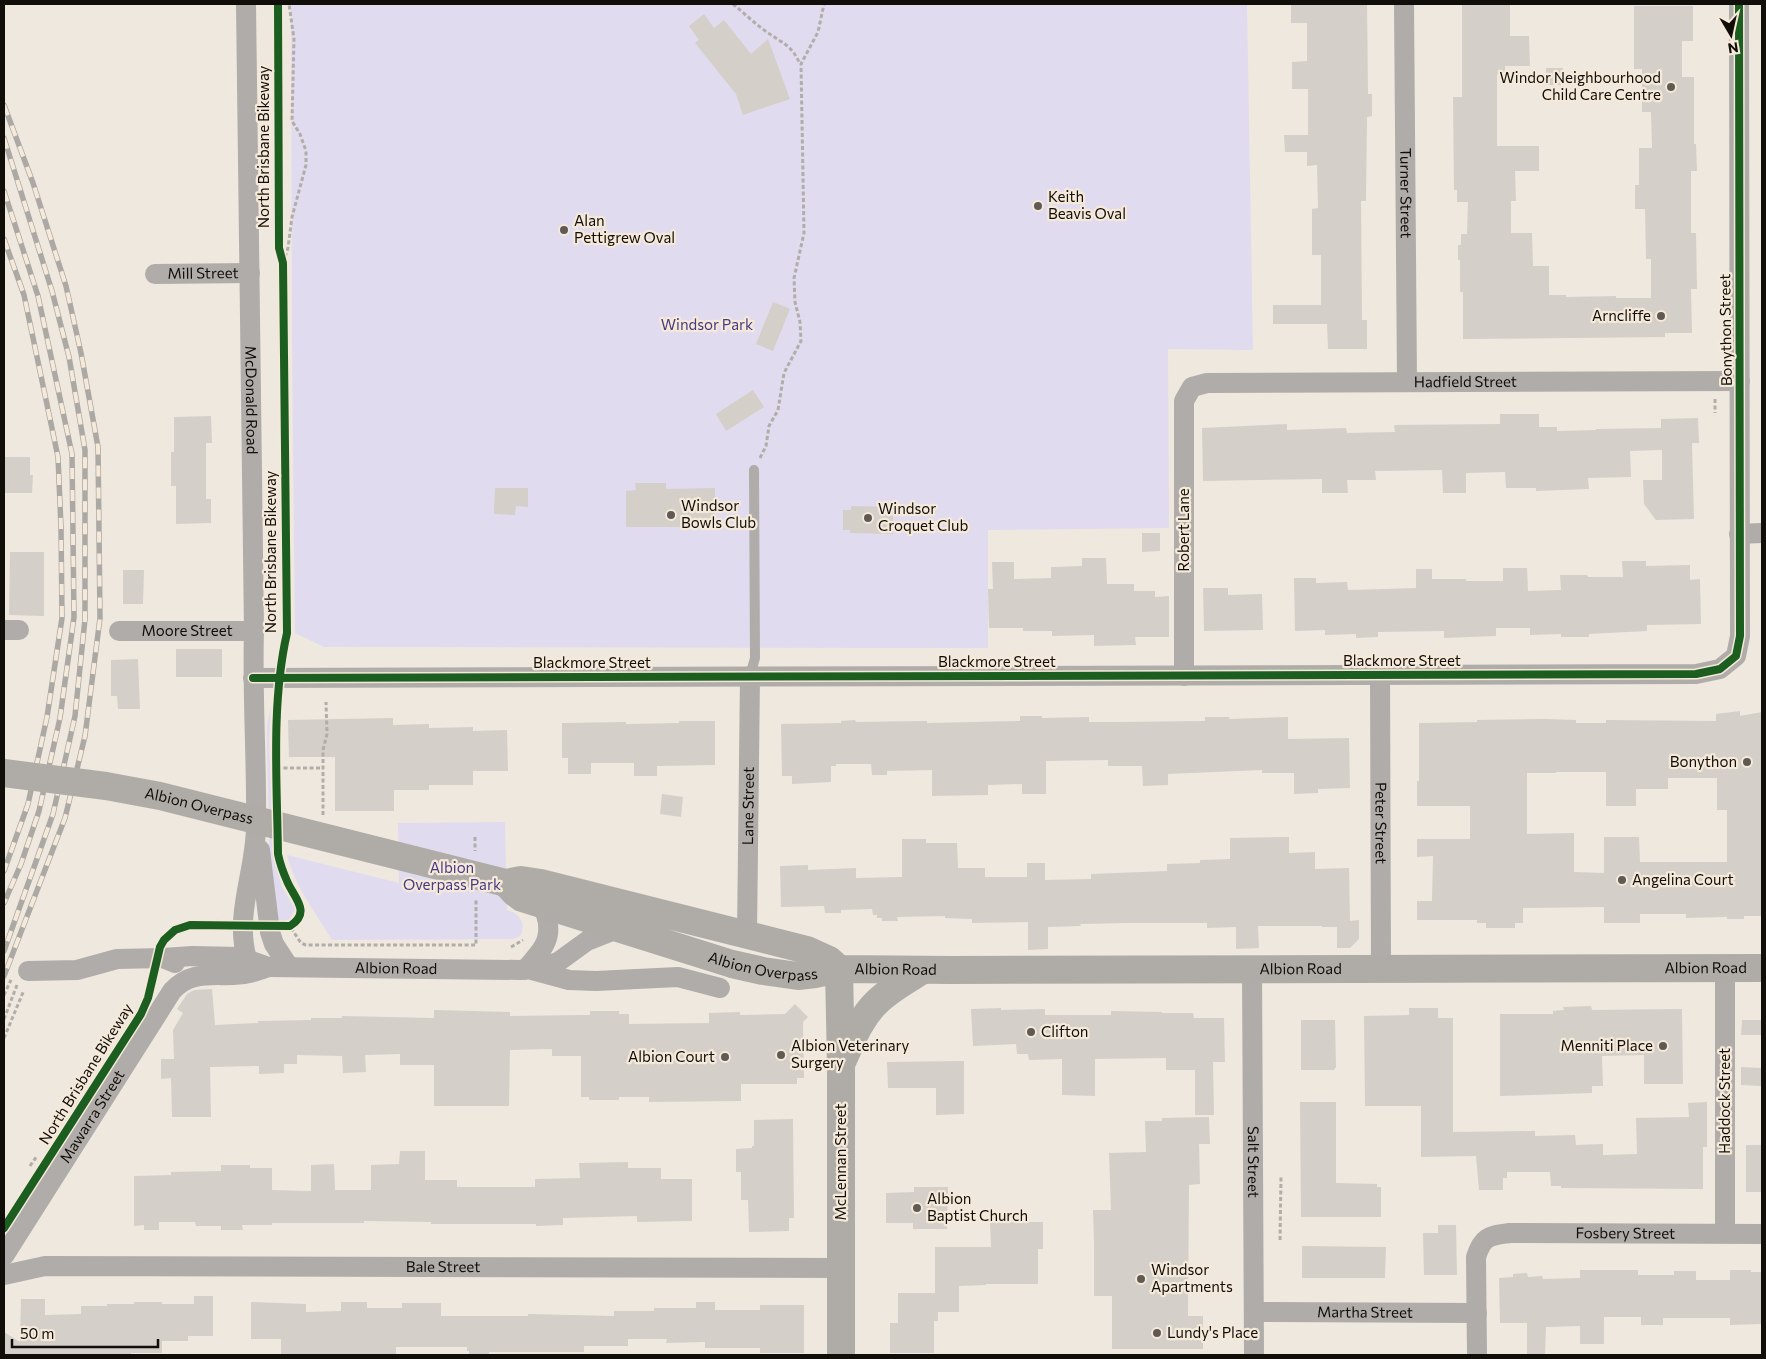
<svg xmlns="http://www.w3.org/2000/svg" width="1766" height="1359" viewBox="0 0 1766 1359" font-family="Commissioner,sans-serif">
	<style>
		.green { fill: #e0dbef }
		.building { fill: #d4cfc8; fill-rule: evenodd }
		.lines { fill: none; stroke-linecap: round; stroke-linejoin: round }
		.path { stroke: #b2ada8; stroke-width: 3; stroke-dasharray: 4 2.5; stroke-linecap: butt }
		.lane { stroke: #b0aca9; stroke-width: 10 }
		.street { stroke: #b0aca9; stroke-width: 20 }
		.secondary { stroke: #afaca8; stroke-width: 28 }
		.rail-casing { stroke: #aca8a4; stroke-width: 5.5 }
		.rail { stroke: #f5e9d9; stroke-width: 4; stroke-dasharray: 11; stroke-linecap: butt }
		.secondary-bridge { stroke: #afaca8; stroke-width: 28 }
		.cycleway-casing { stroke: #f5e9d9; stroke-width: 11 }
		.cycleway { stroke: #1b5e20; stroke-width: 8 }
		.poi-dot { fill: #5f5a53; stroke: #f5e9d9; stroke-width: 2 }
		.labels { text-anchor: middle; stroke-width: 4.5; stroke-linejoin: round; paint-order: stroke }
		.poi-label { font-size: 15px; fill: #110d08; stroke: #f5e9d9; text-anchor: start }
		.street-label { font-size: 15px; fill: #110d08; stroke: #f5e9d9 }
		.park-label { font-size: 15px; fill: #483984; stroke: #f5e9d9 }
	</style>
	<rect width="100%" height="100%" fill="#efe8df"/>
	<g class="green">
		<polygon points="291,4 1247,4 1253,350 1168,349 1169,528 988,530 988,648 324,647 295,633 292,342"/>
		<polygon points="271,707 269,741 273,855 282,887 295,909 290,919 285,921 275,919 270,872 267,747 267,725"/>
		<path d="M505,822L507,910C519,913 526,922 521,935L514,939L332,940C315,912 295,886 287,855L399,883L398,823Z"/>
	</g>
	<g class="building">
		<polygon points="1291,4 1367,4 1368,94 1372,94 1372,116 1367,117 1366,201 1361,201 1362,320 1367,320 1367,349 1328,349 1327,324 1273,324 1273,305 1321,305 1321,255 1312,255 1312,209 1318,208 1317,165 1307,166 1307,152 1285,152 1284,135 1308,135 1308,89 1292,89 1292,62 1307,61 1307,23 1291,23"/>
		<polygon points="1462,4 1510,4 1510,36 1529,36 1530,66 1505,66 1505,74 1497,74 1497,146 1539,146 1539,171 1515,171 1516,201 1511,201 1511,233 1532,233 1533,266 1549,266 1549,295 1566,295 1566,297 1616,296 1616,298 1651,298 1651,259 1646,259 1645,209 1635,209 1635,185 1639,185 1639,148 1652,148 1651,112 1642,112 1642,69 1634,69 1634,6 1693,6 1693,41 1682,41 1682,77 1694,77 1694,144 1696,144 1697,171 1691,171 1691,233 1696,233 1697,289 1691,289 1692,333 1665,333 1665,337 1463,339 1463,292 1460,292 1460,260 1458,260 1458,245 1461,245 1461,234 1467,234 1468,202 1457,202 1457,190 1454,190 1453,97 1462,97"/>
		<polygon points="704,14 714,28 724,20 751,54 768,39 790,99 743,115 736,94 695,43 699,40 689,26"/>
		<rect x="1546" y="68" width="17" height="17"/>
		<polygon points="773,302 790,309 773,351 756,344"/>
		<polygon points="753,390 764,407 726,431 716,414"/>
		<polygon points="1500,414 1539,414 1539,427 1557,427 1557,431 1596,430 1596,429 1661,428 1661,419 1698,418 1699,443 1692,443 1694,519 1656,520 1644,504 1643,480 1662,480 1662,450 1630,451 1631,477 1588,478 1589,489 1536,491 1536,488 1506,488 1505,472 1466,473 1466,493 1443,493 1442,470 1375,471 1376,480 1347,480 1348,493 1322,493 1322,479 1203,481 1202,428 1287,424 1287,430 1346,428 1347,433 1395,432 1394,425 1500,424"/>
		<polygon points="211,416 212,443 206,443 206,499 211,499 211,523 176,524 176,486 171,486 171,452 174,452 174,417"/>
		<polygon points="5,457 30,457 30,475 33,475 32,493 4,493"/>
		<polygon points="635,483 666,483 666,489 715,488 715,527 626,527 626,491 636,490"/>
		<polygon points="495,488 528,488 528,507 516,506 515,515 494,514"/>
		<polygon points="851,506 893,507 893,534 850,533 850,530 843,530 843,510 851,510"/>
		<polygon points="1142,533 1160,533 1160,551 1142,552"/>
		<polygon points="10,552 44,552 44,616 9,615"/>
		<polygon points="1082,558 1106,558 1107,584 1134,584 1134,591 1155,591 1155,597 1169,596 1169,637 1135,637 1136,645 1094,646 1094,635 1052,636 1052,631 1023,631 1023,628 989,628 988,589 993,589 992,562 1014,562 1014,579 1051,578 1051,567 1082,566"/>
		<polygon points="1622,561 1646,561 1646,566 1690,565 1690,580 1700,579 1701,624 1647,625 1647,631 1589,634 1589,637 1561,637 1561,634 1530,635 1530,628 1496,628 1496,636 1444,638 1444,631 1378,632 1378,637 1356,638 1356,634 1325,635 1325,630 1295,631 1294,578 1316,578 1316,583 1347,582 1348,590 1385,589 1416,588 1416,569 1432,569 1432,579 1466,579 1466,581 1503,581 1503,568 1527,568 1528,591 1561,590 1560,575 1587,575 1588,577 1623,577"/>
		<polygon points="123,570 144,570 143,604 123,604"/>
		<polygon points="1203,588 1228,588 1228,595 1262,594 1263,630 1204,631"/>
		<rect x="176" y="649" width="46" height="28"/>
		<polygon points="138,659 140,709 118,709 117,696 111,696 111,660"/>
		<path d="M1740,711V716L1762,712V916H1744V919H1727V917L1686,918V914H1640V923H1604V907L1523,908V923H1515V928H1486V923H1477V920H1417V901H1432L1433,856L1417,857V839H1470V806H1417V781H1419V723L1477,722V720L1546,719L1576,720V723H1606V720L1716,721V714ZM1556,772H1606V806H1636V789H1668V778H1717V810H1727V862H1640L1639,837H1604V873L1574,872V833L1527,834V773H1556Z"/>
		<polygon points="1020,716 1042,716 1042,718 1089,717 1089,722 1123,722 1205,721 1205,717 1229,717 1230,719 1288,717 1288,739 1349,738 1350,788 1318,789 1318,793 1294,794 1294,773 1262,773 1262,770 1168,774 1168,785 1143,786 1142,766 1108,766 1108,760 1046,761 1046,794 1022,794 1022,784 988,785 988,795 932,796 932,770 887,771 887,775 872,775 871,764 836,764 836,766 831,766 831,782 792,784 792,776 782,776 781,724 841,723 841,721 855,720 856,722 927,721 927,723 1020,721"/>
		<polygon points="393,718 393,725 429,724 429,728 473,727 473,731 507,730 508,771 473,771 473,785 429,785 429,790 394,790 394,811 335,811 335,757 289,757 288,720"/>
		<polygon points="679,721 715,721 715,765 657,766 657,776 634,776 634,763 591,763 591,774 568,774 568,758 562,758 562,723 626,722 626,724 679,723"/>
		<polygon points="662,794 683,797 681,817 660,814"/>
		<polygon points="1289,837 1289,853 1315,852 1315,869 1349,868 1350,921 1359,920 1359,939 1350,948 1337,948 1337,927 1322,927 1322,926 1258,926 1259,948 1236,949 1236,927 1207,928 1207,923 1129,923 1080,924 1081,926 1048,927 1048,949 1028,950 1028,922 972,923 972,919 945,918 945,916 897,917 898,921 882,921 882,918 877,918 877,915 873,915 872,909 841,910 841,913 825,913 824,906 781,907 780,866 808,865 808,870 856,868 856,878 902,877 902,839 926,839 926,843 957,843 958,868 985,868 985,877 1027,877 1027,863 1045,863 1045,880 1091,879 1091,874 1167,871 1167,864 1200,863 1200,860 1230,859 1230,838"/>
		<polygon points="212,989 215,1025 258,1023 258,1021 311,1020 311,1018 342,1018 342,1016 434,1018 434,1010 510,1012 510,1016 580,1015 590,1015 590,1011 619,1011 619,1014 629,1014 629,1024 709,1023 709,1013 740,1012 740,1015 785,1014 795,1004 808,1017 803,1022 804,1078 797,1078 797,1084 741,1084 741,1101 649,1102 649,1097 619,1097 619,1100 589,1100 589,1097 581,1097 581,1056 552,1056 552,1049 510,1050 509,1106 434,1106 434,1065 400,1065 400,1054 365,1055 366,1072 343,1073 342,1056 297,1055 297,1064 284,1064 284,1073 259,1074 259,1066 210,1067 211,1117 172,1117 171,1078 161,1079 161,1059 174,1059 173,1030 183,1013 177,1009 187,994 194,990"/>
		<polygon points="1591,1006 1592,1010 1682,1009 1683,1084 1644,1084 1644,1055 1602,1056 1603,1086 1592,1086 1592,1093 1500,1096 1500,1014 1553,1014 1553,1011 1564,1010 1563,1007"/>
		<polygon points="1001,1008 1001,1010 1045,1009 1045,1015 1111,1015 1111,1011 1162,1012 1162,1013 1193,1013 1194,1018 1224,1018 1225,1062 1213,1062 1214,1115 1195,1115 1195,1070 1166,1070 1166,1058 1095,1059 1095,1096 1062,1095 1062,1059 1029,1060 1028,1054 1017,1054 1016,1044 973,1046 971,1009"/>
		<polygon points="1409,1008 1438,1008 1438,1018 1453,1018 1453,1132 1535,1131 1535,1136 1575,1135 1576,1145 1603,1144 1603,1155 1637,1154 1636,1118 1689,1117 1688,1103 1707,1102 1707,1147 1703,1147 1703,1189 1561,1188 1561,1186 1551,1186 1550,1172 1507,1172 1507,1178 1503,1178 1503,1190 1479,1190 1476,1156 1421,1157 1421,1106 1365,1106 1364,1016 1409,1015"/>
		<polygon points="1301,1020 1335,1020 1336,1067 1334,1070 1301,1070"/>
		<polygon points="1742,1020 1762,1020 1762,1035 1741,1035"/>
		<polygon points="964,1061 964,1114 936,1115 936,1088 888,1088 887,1062"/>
		<polygon points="1741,1067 1761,1068 1761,1086 1741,1085"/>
		<polygon points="1300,1102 1336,1102 1336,1183 1377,1184 1377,1187 1381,1187 1381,1217 1301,1217"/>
		<polygon points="1209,1117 1210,1144 1199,1144 1200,1184 1189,1185 1188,1316 1203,1316 1203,1349 1112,1349 1112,1296 1094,1296 1094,1242 1093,1210 1111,1210 1109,1153 1146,1152 1145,1121 1162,1121 1162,1118"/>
		<polygon points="793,1119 794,1218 789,1218 789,1231 749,1232 748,1200 741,1200 741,1172 736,1172 736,1149 752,1148 752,1146 754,1146 754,1120"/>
		<rect x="1746" y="1145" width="16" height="47"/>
		<polygon points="400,1151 425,1151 425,1180 457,1180 457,1187 535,1187 535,1179 580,1178 579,1163 628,1162 628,1168 661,1168 661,1179 692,1179 692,1221 637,1222 637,1216 563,1218 563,1225 536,1226 536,1224 431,1224 431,1222 364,1221 364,1223 272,1223 272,1225 242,1225 243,1230 221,1230 221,1226 196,1226 195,1222 159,1222 159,1230 144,1230 144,1225 134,1226 134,1176 171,1175 171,1172 221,1171 221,1165 250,1165 250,1168 272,1168 272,1190 311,1191 311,1165 334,1164 335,1190 371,1190 371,1165 399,1164"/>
		<polygon points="914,1187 948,1187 947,1229 913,1229 913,1223 886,1223 886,1193 914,1192"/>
		<polygon points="990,1222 1043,1222 1043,1249 1038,1249 1038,1284 986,1284 986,1285 959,1286 959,1312 938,1312 938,1321 934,1321 934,1353 890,1353 890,1323 898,1323 898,1293 935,1293 935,1247 991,1247"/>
		<polygon points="1438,1225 1456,1225 1457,1275 1424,1275 1423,1233 1438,1233"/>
		<polygon points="1302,1246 1386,1247 1385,1278 1302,1278"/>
		<polygon points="1580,1270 1638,1270 1638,1275 1674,1275 1674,1271 1696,1271 1696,1280 1730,1280 1730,1270 1751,1270 1751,1272 1762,1272 1762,1324 1730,1325 1730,1318 1663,1318 1663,1325 1641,1325 1641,1317 1604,1317 1604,1344 1580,1344 1580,1326 1546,1327 1545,1355 1527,1355 1527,1323 1500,1323 1499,1278 1513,1277 1513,1274 1527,1273 1528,1277 1542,1276 1543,1279 1580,1278"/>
		<polygon points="194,1296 213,1296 213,1336 188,1336 188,1341 162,1341 162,1353 131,1353 131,1355 4,1354 4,1332 20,1342 21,1299 45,1299 45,1315 81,1314 81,1306 107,1306 107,1304 134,1304 134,1302 162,1302 162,1304 194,1304"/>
		<polygon points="251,1302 306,1304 306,1312 341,1311 341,1302 367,1302 367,1308 402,1308 402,1303 441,1303 441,1316 528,1316 528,1314 614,1316 614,1311 654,1311 654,1308 696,1308 696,1302 715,1302 715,1310 760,1310 760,1305 804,1305 804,1353 760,1353 760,1348 705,1348 705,1342 666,1343 667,1339 628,1339 628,1346 584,1346 584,1352 489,1352 489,1355 469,1355 469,1351 467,1351 467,1347 396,1347 396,1355 281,1355 281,1339 251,1339"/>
	</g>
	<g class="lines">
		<g class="path">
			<path d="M733,4C744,13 755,24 767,32C783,44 791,44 800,64"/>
			<polyline points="283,263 288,248 292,217 306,165 306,151 300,134 292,121 294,39 289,4"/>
			<polyline points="1715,399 1715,413"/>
			<polyline points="760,458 766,446 769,426 778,410 784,373 801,341 800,322 795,302 794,278 804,233 801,64 818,32 824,4"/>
			<polyline points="277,768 323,768"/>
			<polyline points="323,815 323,750 327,734 326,702"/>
			<polyline points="475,837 475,851"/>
			<polyline points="291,928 301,943 306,945 476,945 476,900"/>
			<polyline points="218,930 219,920"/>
			<polyline points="511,947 523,940"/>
			<polyline points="4,995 11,980"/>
			<polyline points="4,1019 17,985"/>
			<polyline points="4,1038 24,990"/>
			<polyline points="30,1166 37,1156"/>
			<polyline points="1280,1240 1281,1177"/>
		</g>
		<polyline class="lane" points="750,676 755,658 754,470"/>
		<g class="street">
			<path id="s1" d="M246,4L254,631C252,696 257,761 256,826C256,871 234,914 247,959"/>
			<path id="s2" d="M1404,4L1407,381"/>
			<path id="s3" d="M155,274L250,273"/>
			<polyline points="1739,534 1762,533"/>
			<polyline points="4,630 19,630"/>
			<path id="s4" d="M119,631H254"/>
			<path id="s5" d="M1380,675L1381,969"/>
			<path id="s6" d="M1184,676V401L1192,387L1207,383L1740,381"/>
			<polyline points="253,678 1696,674 1720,669 1736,656 1740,636 1739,4"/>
			<polyline points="260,850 270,932 274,944 289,967"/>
			<path id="s7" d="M747,935L750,676"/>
			<path id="s8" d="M163,958L192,956L241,957L268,967L520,970L544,967L558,962L587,941L620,928"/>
			<path id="s9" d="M1252,968L1254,1355"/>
			<polyline points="1725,968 1725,1233"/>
			<path d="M525,970C546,946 556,935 542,904"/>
			<polyline points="532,970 569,980 596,981 678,977 720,988"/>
			<polyline points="28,971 77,970 117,959 163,958 175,963"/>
			<path id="s10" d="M4,1256L172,991C190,971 210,976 234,975C246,975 257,971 268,967"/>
			<path id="s11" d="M4,1275L45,1266L841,1268"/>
			<path id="s12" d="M1254,1312L1477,1313"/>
			<path id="s13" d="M1477,1355L1476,1257C1483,1235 1490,1236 1510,1233L1762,1234"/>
		</g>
		<g class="secondary">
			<path id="s14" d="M839,969L829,960L807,950L541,883L521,880L506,883L514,892L522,898L732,964L763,971L798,976L815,974L839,969L951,970L1762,968"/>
			<polyline points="839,969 841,1066 841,1355"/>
			<path d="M843,1060C852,1040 861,1017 877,1002C890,989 907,980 923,970"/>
		</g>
		<g class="rail-casing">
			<g id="rail">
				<polyline points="4,105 33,183 66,286 81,353 98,447 100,618 85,736 65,818 4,976"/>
				<polyline points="4,138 52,291 69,357 85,450 85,619 75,716 53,814 4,951"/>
				<polyline points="4,191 38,296 72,454 74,617 60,718 39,811 21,864 4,903"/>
				<polyline points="4,239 24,295 58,457 61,527 62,618 47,717 28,804 4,871"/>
			</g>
		</g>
		<use href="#rail" class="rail"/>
		<path class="secondary-bridge" id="s15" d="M4,773L106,786L160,796L506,883"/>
		<g class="cycleway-casing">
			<g id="cycleway">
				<polyline points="253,678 1696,674 1720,669 1736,656 1740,636 1739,4"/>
				<path d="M4,1228L141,1014L148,998L160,947L164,940L175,930L190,925L290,926C312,912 294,898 287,881C283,872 280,864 278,854C277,782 271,703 287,633L283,263L279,248L278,4"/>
			</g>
		</g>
		<use href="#cycleway" class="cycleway"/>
	</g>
	<g class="poi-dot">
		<circle cx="1671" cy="87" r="5"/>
		<circle cx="1038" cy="206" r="5"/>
		<circle cx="564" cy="230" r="5"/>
		<circle cx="1661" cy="316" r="5"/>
		<circle cx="671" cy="515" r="5"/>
		<circle cx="868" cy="518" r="5"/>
		<circle cx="1747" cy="762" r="5"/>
		<circle cx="1622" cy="880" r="5"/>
		<circle cx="1031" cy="1032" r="5"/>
		<circle cx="1663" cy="1046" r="5"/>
		<circle cx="781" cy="1055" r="5"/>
		<circle cx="725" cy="1057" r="5"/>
		<circle cx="917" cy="1208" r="5"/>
		<circle cx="1141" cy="1279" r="5"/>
		<circle cx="1157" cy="1333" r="5"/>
	</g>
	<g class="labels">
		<g class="poi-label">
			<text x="1661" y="83" text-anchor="end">Windor Neighbourhood<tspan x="1661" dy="17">Child Care Centre</tspan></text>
			<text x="1048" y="202">Keith<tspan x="1048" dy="17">Beavis Oval</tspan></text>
			<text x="574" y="226">Alan<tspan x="574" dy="17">Pettigrew Oval</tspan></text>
			<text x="1651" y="321" text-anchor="end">Arncliffe</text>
			<text x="681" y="511">Windsor<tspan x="681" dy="17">Bowls Club</tspan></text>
			<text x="878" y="514">Windsor<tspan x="878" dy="17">Croquet Club</tspan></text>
			<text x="1737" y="767" text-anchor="end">Bonython</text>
			<text x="1632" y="885">Angelina Court</text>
			<text x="1041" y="1037">Clifton</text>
			<text x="791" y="1051">Albion Veterinary<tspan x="791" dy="17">Surgery</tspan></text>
			<text x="1653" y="1051" text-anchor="end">Menniti Place</text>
			<text x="715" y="1062" text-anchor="end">Albion Court</text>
			<text x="927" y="1204">Albion<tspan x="927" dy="17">Baptist Church</tspan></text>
			<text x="1151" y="1275">Windsor<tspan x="1151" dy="17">Apartments</tspan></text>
			<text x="1167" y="1338">Lundy's Place</text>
		</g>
		<g class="street-label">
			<text transform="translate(264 147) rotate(-90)" y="5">North Brisbane Bikeway</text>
			<text dy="5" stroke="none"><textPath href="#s2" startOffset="189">Turner Street</textPath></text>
			<text dy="5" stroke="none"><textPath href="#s3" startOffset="48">Mill Street</textPath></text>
			<text transform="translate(1726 330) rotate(-91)" y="5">Bonython Street</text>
			<text dy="5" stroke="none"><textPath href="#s6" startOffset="565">Hadfield Street</textPath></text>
			<text dy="5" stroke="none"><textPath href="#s1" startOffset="396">McDonald Road</textPath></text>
			<text transform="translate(1184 530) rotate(-90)" y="5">Robert Lane</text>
			<text transform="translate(271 552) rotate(-90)" y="5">North Brisbane Bikeway</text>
			<text dy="5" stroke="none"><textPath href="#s4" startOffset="68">Moore Street</textPath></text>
			<text x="1402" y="666">Blackmore Street</text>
			<text x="997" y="667">Blackmore Street</text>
			<text x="592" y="668">Blackmore Street</text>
			<text dy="5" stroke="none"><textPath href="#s15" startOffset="198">Albion Overpass</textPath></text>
			<text dy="5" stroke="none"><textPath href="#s7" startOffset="129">Lane Street</textPath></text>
			<text dy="5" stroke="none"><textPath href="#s5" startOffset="148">Peter Street</textPath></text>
			<text dy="5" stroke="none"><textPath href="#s14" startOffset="621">Albion Overpass</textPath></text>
			<text dy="5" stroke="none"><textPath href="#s14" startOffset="1565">Albion Road</textPath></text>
			<text dy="5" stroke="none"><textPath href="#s8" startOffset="235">Albion Road</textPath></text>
			<text dy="5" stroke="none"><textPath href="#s14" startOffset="755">Albion Road</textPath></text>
			<text dy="5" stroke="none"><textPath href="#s14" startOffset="1160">Albion Road</textPath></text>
			<text transform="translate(86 1074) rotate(-58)" y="5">North Brisbane Bikeway</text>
			<text transform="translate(1725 1101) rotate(-90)" y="5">Haddock Street</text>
			<text dy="5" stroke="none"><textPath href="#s10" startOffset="165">Mawarra Street</textPath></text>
			<text transform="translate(841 1162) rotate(-90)" y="5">McLennan Street</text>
			<text dy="5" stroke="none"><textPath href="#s9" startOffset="194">Salt Street</textPath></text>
			<text dy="5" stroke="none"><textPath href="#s13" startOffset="259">Fosbery Street</textPath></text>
			<text dy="5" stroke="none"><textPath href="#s11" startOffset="440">Bale Street</textPath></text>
			<text dy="5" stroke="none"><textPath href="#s12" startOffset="111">Martha Street</textPath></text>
		</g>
		<g class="park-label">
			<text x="707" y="330">Windsor Park</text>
			<text x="452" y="873">Albion<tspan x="452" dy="17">Overpass Park</tspan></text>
		</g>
	</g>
	<rect width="1766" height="1359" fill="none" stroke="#110d08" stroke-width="10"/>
	<g transform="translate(1731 35) rotate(171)" stroke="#f5e9d9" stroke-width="4" paint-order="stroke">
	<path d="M0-4L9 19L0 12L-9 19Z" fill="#110d08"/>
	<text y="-8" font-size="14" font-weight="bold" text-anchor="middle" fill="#110d08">N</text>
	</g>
	<path d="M12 1339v8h146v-8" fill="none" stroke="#110d08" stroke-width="2.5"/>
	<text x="20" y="1339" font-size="15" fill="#110d08" stroke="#f5e9d9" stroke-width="4" paint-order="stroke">50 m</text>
</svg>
